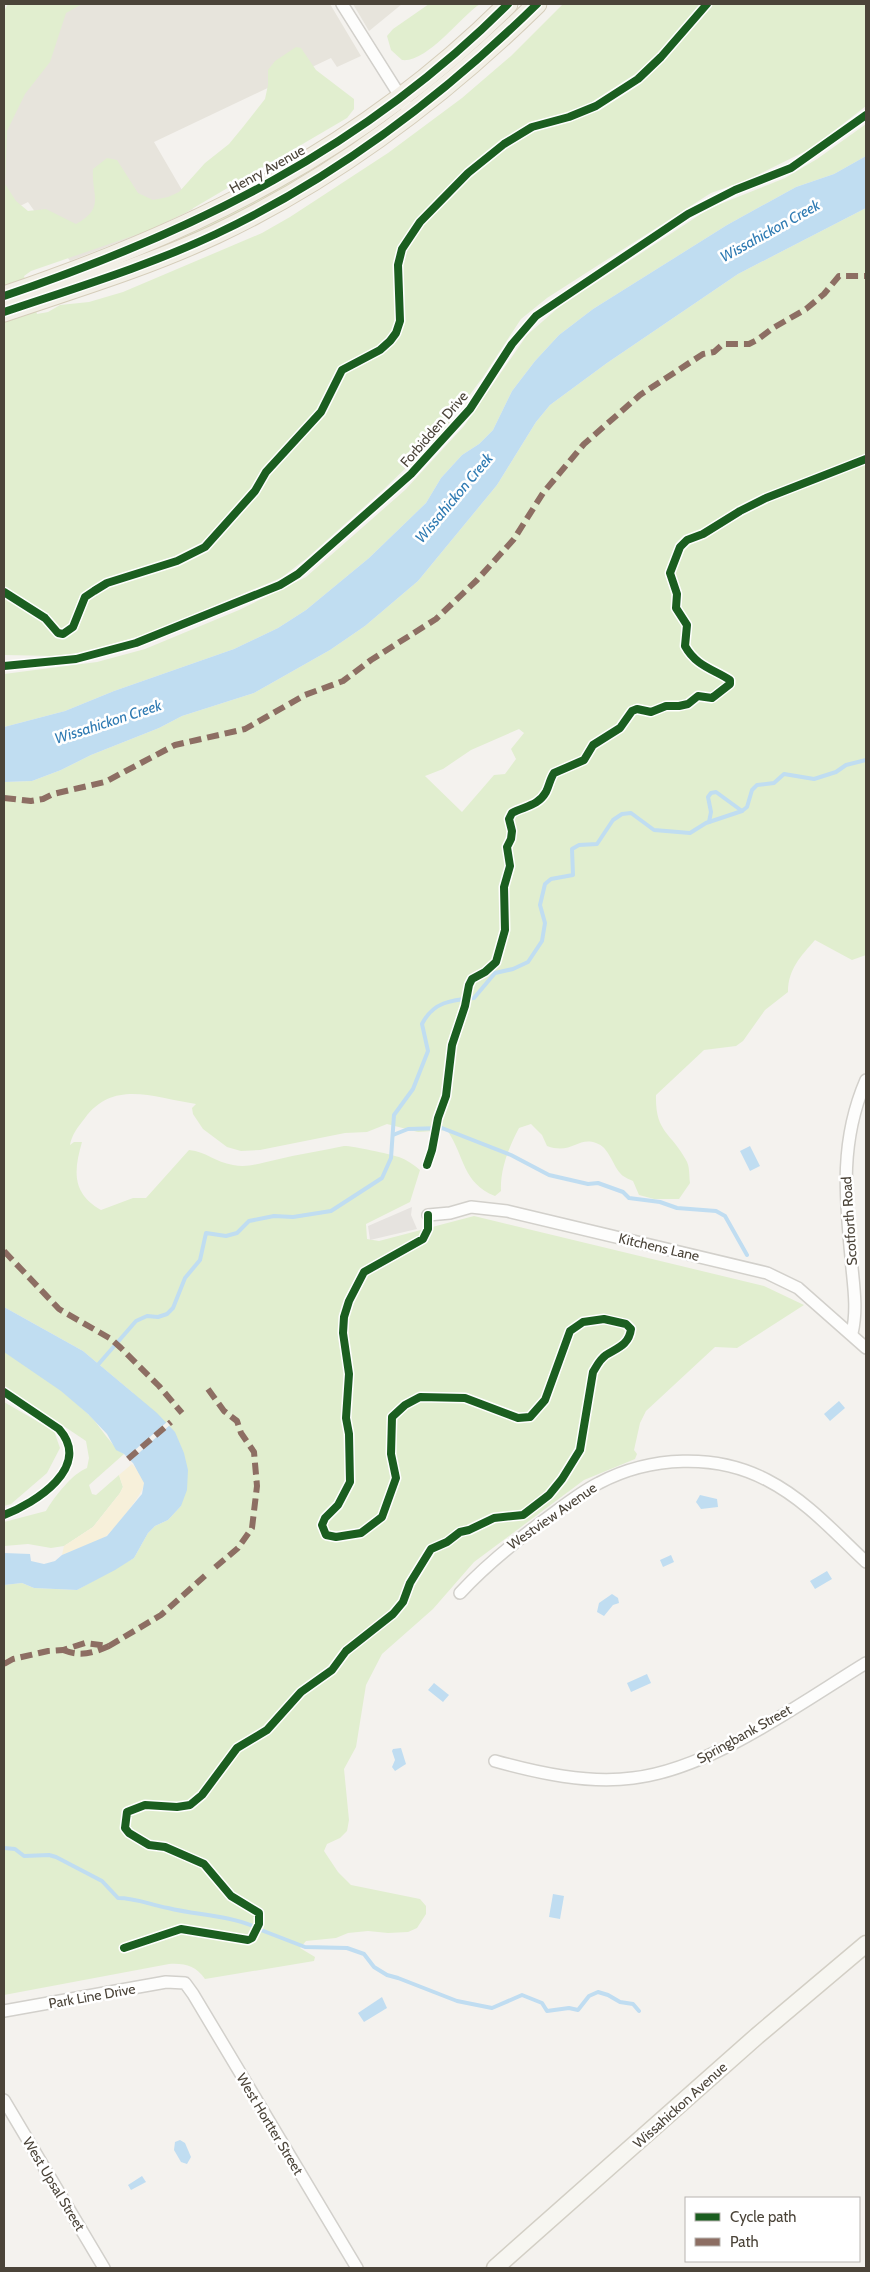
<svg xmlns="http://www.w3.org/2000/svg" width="870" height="2272" viewBox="0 0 870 2272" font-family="Cabin,sans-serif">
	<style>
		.residential { fill: #e7e4dc }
		.green { fill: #e1eecf; fill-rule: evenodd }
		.sand { fill: #f7f0da }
		.parking { fill: #e6e3df }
		.water { fill: #c0ddf1 }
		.pier { fill: #f4f2ee }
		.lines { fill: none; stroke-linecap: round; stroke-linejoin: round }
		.stream { stroke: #c0ddf1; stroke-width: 4 }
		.street-casing { stroke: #d2d0cb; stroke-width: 14 }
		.secondary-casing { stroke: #d3cfc5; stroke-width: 19 }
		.primary-casing { stroke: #d6cebb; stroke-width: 21 }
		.street { stroke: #fdfdfc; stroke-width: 11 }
		.secondary { stroke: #f7f6f1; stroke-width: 16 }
		.primary { stroke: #f2efe6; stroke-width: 19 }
		.quiet { stroke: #8d6e63; stroke-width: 6; stroke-dasharray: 12 6; stroke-linecap: butt }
		.cycleway-casing { stroke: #fff; stroke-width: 11 }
		.cycleway { stroke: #1b5e20; stroke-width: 8 }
		.labels { text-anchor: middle; stroke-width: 5; stroke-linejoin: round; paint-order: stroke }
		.street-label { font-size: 14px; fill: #4b4439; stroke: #fff }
		.water-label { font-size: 15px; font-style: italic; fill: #2e7ab2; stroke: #fff }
	</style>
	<rect width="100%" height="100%" fill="#f4f2ee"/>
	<g class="residential">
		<polygon points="35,4 330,4 361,56 337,67 331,58 154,142 193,209 145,232 70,261 28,202 4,214 4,68"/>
		<polygon points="353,4 402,4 369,31"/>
	</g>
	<g class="green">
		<path d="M8,4H82L66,13L50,62L25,94L7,131L5,184L16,201L28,211L46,209L76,224C106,208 91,195 93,169L107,158L117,160L138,193L153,200L168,197L179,192L205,163L229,144L243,127L265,99L268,85V70L275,61L296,47L301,48L316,70L354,99V109L347,118L185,213L147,231L31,271L24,276L37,314L48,312L60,305L89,302L123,292L262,233L290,217L388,153L462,98L511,56L563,4H866V106L812,148L745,181L711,193L547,298L521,319L483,377L440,435L384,489L307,558L281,578L146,634L106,646L79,653L53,656L4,655V11Z"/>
		<path d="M429,4H480C459,18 427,63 402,60L391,50L387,36L393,29Z"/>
		<polygon points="866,124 866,156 834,174 796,187 727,225 593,309 559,335 535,361 512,391 493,430 479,444 462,455 441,478 426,503 369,558 306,610 278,628 234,649 114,691 65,711 4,727 4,674 97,662 145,649 239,610 306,577 405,490 464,426 527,335 559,307 710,208 785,178 817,159"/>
		<polygon points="356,139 337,160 196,236 139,256 139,254"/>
		<path d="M866,208V955L852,960L815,940C801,956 788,969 788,992L765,1010L743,1041L736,1046L704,1050L656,1095C655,1133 671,1132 686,1160C690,1166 689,1176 690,1183L679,1199H654L639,1195L633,1181C629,1179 623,1177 620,1173C612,1164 609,1147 596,1143C578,1136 572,1155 547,1146L542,1135L531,1124L519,1128C509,1147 500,1169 501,1191L495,1196C462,1183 465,1156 447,1130L418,1132L387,1124L367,1132L345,1133L260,1150L241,1151L227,1147L203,1129L193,1114L192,1108L196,1104C154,1098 114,1079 85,1118C78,1127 72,1134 70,1145L74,1142H82C74,1170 71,1193 101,1210L133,1198H146L189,1150C207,1152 215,1162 233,1165C248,1168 260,1163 275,1160C298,1154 321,1151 344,1146C354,1146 389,1154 399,1157C407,1160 414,1165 420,1170L410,1202L366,1224L367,1239L379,1241L474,1216L764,1286L804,1305L737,1348L715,1347L646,1411L640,1423L634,1450L637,1454L635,1459L584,1480L474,1562L433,1609L382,1654L366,1685L356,1747L344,1769L349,1820L347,1831L340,1838L327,1844L324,1851L338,1872L351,1885L420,1899L426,1906V1914L417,1928L408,1932L388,1933L368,1931L348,1933L336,1938L306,1941L300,1948L315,1957L314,1961L205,1979C196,1966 185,1963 169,1964L4,1995V1585L22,1583L34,1588L77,1590L134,1558L148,1533L155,1526L168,1520L181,1506L133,1393L83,1351L4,1307V782L32,781L61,770L91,755L159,728L182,716L254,693L330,650L365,626L418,581L497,485L536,422L550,405L607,363L738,274ZM519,729L524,733L511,749L516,759L505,774L494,775L462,812L425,776L443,769L471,750Z"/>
		<path d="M4,1352C33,1368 64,1391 88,1414C100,1425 112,1448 124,1454L89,1485L92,1494L96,1495L119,1475L123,1487L120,1493L93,1527L64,1546L51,1548L28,1544L4,1546V1522L46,1511C54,1497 73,1473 87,1468L89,1458L86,1441L4,1386Z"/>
		<polygon points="4,1402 54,1431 60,1448 47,1473 11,1504 4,1506"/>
	</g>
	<path class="sand" d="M132,1464C137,1470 144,1476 144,1484C144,1493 113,1531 105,1537C93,1545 75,1549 62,1555L64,1546L93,1527L120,1493L123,1487L119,1475Z"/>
	<polygon class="parking" points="412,1207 411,1215 417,1229 370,1240 368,1226"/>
	<g class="water">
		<polygon points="866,156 866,208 738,274 607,363 550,405 536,422 497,485 418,581 365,626 330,650 254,693 182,716 159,728 91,755 61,770 32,781 4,782 4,727 65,711 114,691 234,649 278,628 306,610 369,558 426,503 441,478 462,455 479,444 493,430 512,391 535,361 559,335 593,309 727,225 796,187 834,174"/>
		<polygon points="750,1146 760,1166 750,1171 740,1151"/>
		<polygon points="4,1307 83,1351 157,1413 175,1432 184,1453 188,1470 187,1490 181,1506 168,1520 155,1526 148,1533 134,1558 115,1570 77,1590 34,1588 22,1583 4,1585 4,1553 30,1554 31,1561 44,1564 55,1561 62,1555 107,1536 142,1494 144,1483 133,1463 124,1454 116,1450 107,1434 88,1414 61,1391 4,1352"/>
		<polygon points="839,1401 845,1408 830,1421 824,1414"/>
		<polygon points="700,1495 717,1499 718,1507 701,1509 696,1502"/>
		<polygon points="671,1555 674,1562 663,1567 660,1560"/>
		<polygon points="827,1571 832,1579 815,1589 810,1581"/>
		<polygon points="612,1594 618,1598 619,1603 613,1605 604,1616 597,1612 599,1603"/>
		<polygon points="647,1674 651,1683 631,1692 627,1683"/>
		<polygon points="434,1683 449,1695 443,1702 428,1690"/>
		<polygon points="401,1748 406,1764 395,1771 392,1767 395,1760 392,1751 393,1749"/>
		<polygon points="553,1894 564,1896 560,1919 549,1917"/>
		<polygon points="382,1997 387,2008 364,2022 358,2013"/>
		<polygon points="180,2140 185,2143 191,2157 187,2164 181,2162 174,2150 175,2142"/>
		<polygon points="142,2176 146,2182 131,2190 128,2185"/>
	</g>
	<polygon class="pier" points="168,1421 171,1424 130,1461 127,1457"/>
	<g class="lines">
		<g class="stream">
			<polyline points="709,822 711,812 708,797 711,793 716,792 742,811"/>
			<polyline points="393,1135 408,1129 442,1128 511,1155 549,1175 588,1184 598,1183 623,1192 629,1198 660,1202 677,1208 716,1211 725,1216 747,1255"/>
			<path d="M96,1367L136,1321L147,1316L158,1317L167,1314L173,1308L185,1278L200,1260L206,1233L226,1236L237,1233L249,1221L274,1216L293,1217L331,1211L382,1178L391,1158L394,1115L413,1089L428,1051L422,1024C433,1002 451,1000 474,998L495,973L513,969L528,962L542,941L545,923L540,905L545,884L551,879L573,875L572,849L579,845L597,844L613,820L622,814L631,813L654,830L690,833L706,823L742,811L747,807L752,790L757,785L774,783L784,774L814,779L836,772L846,765L866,760"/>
			<path d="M4,1848L15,1849L24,1856L49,1855L56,1857L102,1881L118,1898C136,1898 151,1905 168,1908C196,1915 226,1915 253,1926"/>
			<polyline points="261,1930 305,1947 347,1948 364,1954 374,1967 387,1975 398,1978 457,2001 492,2008 522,1995 542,2003 547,2011 569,2008 578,2010 589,1996 598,1992 608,1995 620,2002 633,2004 639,2011"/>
		</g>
		<g class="street-casing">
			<g id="street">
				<polyline points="342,4 412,115"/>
				<polyline points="428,1215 450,1213 471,1207 507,1211 767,1273 798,1288 866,1348"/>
				<path d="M852,1333C858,1308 853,1283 851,1257C845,1195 840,1140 866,1080"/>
				<path d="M460,1593C485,1566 512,1544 543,1521C561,1508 579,1493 599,1483C650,1456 716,1453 767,1480C806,1500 835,1533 866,1562"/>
				<path d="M495,1761C538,1773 588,1784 633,1778C711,1769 799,1704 866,1663"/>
				<polyline points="4,2011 166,1982 185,1983 193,1994 357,2268"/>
				<polyline points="4,2100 104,2268"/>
			</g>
		</g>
		<g class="secondary-casing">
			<polyline id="secondary" points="495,2268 757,2036 866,1944"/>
		</g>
		<g class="primary-casing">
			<g id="primary">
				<path d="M4,296C196,231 363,149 508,4"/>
				<path d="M4,312C75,288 148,266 216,234C337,177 442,97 537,4"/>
			</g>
		</g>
		<use href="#street" class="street"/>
		<use href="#secondary" class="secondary"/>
		<use href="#primary" class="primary"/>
		<g class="quiet">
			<polyline points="4,798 31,801 43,799 53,794 105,782 175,745 245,729 305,695 343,681 371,660 436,619 477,580 514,539 543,493 584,444 640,395 703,354 714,352 723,344 749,344 757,340 773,328 806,309 824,294 839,276 866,276"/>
			<polyline points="4,1251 59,1309 111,1339 121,1348 159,1386 182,1413"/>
			<polyline points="208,1389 224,1411 237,1421 241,1433 254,1452 257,1486 252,1528 238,1548 212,1570"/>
			<polyline points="128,1459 171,1422"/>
			<path d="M63,1650C81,1657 93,1653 109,1646"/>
			<polyline points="4,1664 13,1659 48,1651 63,1650 85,1643 109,1646 161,1615 208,1573"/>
		</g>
		<g class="cycleway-casing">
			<g id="cycleway">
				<path d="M4,296C196,231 363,149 508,4"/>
				<path d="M4,312C75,288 148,266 216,234C337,177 442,97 537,4"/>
				<polyline points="4,592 45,618 58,633 63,634 73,627 85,597 94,591 107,583 177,561 205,547 255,491 266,472 321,412 342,370 380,350 390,341 396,333 400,321 398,265 402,249 420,222 468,173 504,144 532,127 569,117 596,106 638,79 661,57 707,4"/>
				<polyline points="4,666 76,659 136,643 280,585 298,574 411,474 470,409 512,344 536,316 688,214 735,190 791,168 866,115"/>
				<path d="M427,1165L432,1150L438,1118L446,1096L452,1045L465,1006L469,985L472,979L485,972L496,962L505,930L504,887L510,866L507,847L511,839L512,831L509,819L512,813C525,806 538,806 546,792C549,786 550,779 554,773L584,760L593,745L620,728L632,711L637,709L651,712L666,706H679L688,704L698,696L712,698L730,684V680C713,669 696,666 685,646L687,625L676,608L677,594L670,573L680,547L687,540L703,534L740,511L766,498L866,459"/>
				<path d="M4,1392L59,1429C93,1467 35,1503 4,1515"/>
				<path d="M124,1948L181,1929L248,1940L252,1938L259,1924V1913L231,1896L204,1864L165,1847L149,1845L129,1833L125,1828L127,1812L145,1805L177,1807L190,1805L202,1795L237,1748L267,1730L301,1692L332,1670L346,1651L393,1614L403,1602L410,1583L431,1549L447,1542L460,1532L469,1530L494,1518L523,1515L549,1495L562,1479L580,1450L593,1372C597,1366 599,1360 606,1355C617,1348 629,1345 631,1329L626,1324L604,1319L583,1322L570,1331L545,1400L530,1417L518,1418L465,1398L420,1397L405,1405L392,1417L391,1454L396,1478L382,1517L361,1533L336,1537L326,1535L322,1525L325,1518L338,1505L350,1482L349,1434L346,1418L349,1374L343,1333L344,1317L349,1301L364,1272L423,1239L428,1229V1215"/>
			</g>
		</g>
		<use href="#cycleway" class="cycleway"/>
	</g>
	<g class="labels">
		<g class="street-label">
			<text transform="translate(267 169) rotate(-29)" y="5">Henry Avenue</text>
			<text transform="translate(434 429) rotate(-49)" y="5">Forbidden Drive</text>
			<text transform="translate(849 1221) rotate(-94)" y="5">Scotforth Road</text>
			<text transform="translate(659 1247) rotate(13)" y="5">Kitchens Lane</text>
			<text transform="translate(552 1516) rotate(-35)" y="5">Westview Avenue</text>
			<text transform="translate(744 1734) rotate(-29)" y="5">Springbank Street</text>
			<text transform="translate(92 1996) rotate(-10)" y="5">Park Line Drive</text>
			<text transform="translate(680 2105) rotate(-42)" y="5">Wissahickon Avenue</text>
			<text transform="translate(270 2124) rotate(59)" y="5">West Hortter Street</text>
			<text transform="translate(54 2184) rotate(59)" y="5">West Upsal Street</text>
		</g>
		<g class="water-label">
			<text transform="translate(770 231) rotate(-29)" y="5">Wissahickon Creek</text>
			<text transform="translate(454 498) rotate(-50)" y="5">Wissahickon Creek</text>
			<text transform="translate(108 722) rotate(-18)" y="5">Wissahickon Creek</text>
		</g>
	</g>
	<rect width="870" height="2272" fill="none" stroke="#4b4439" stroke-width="10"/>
	<rect x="685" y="2197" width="175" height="65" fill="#ffffff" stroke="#b7b4b0"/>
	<rect x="695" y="2213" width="25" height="8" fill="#1b5e20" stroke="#b7b4b0"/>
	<text x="730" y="2222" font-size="15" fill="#4b4439">Cycle path</text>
	<rect x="695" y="2238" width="25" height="8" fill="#8d6e63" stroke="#b7b4b0"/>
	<text x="730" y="2247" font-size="15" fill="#4b4439">Path</text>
</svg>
